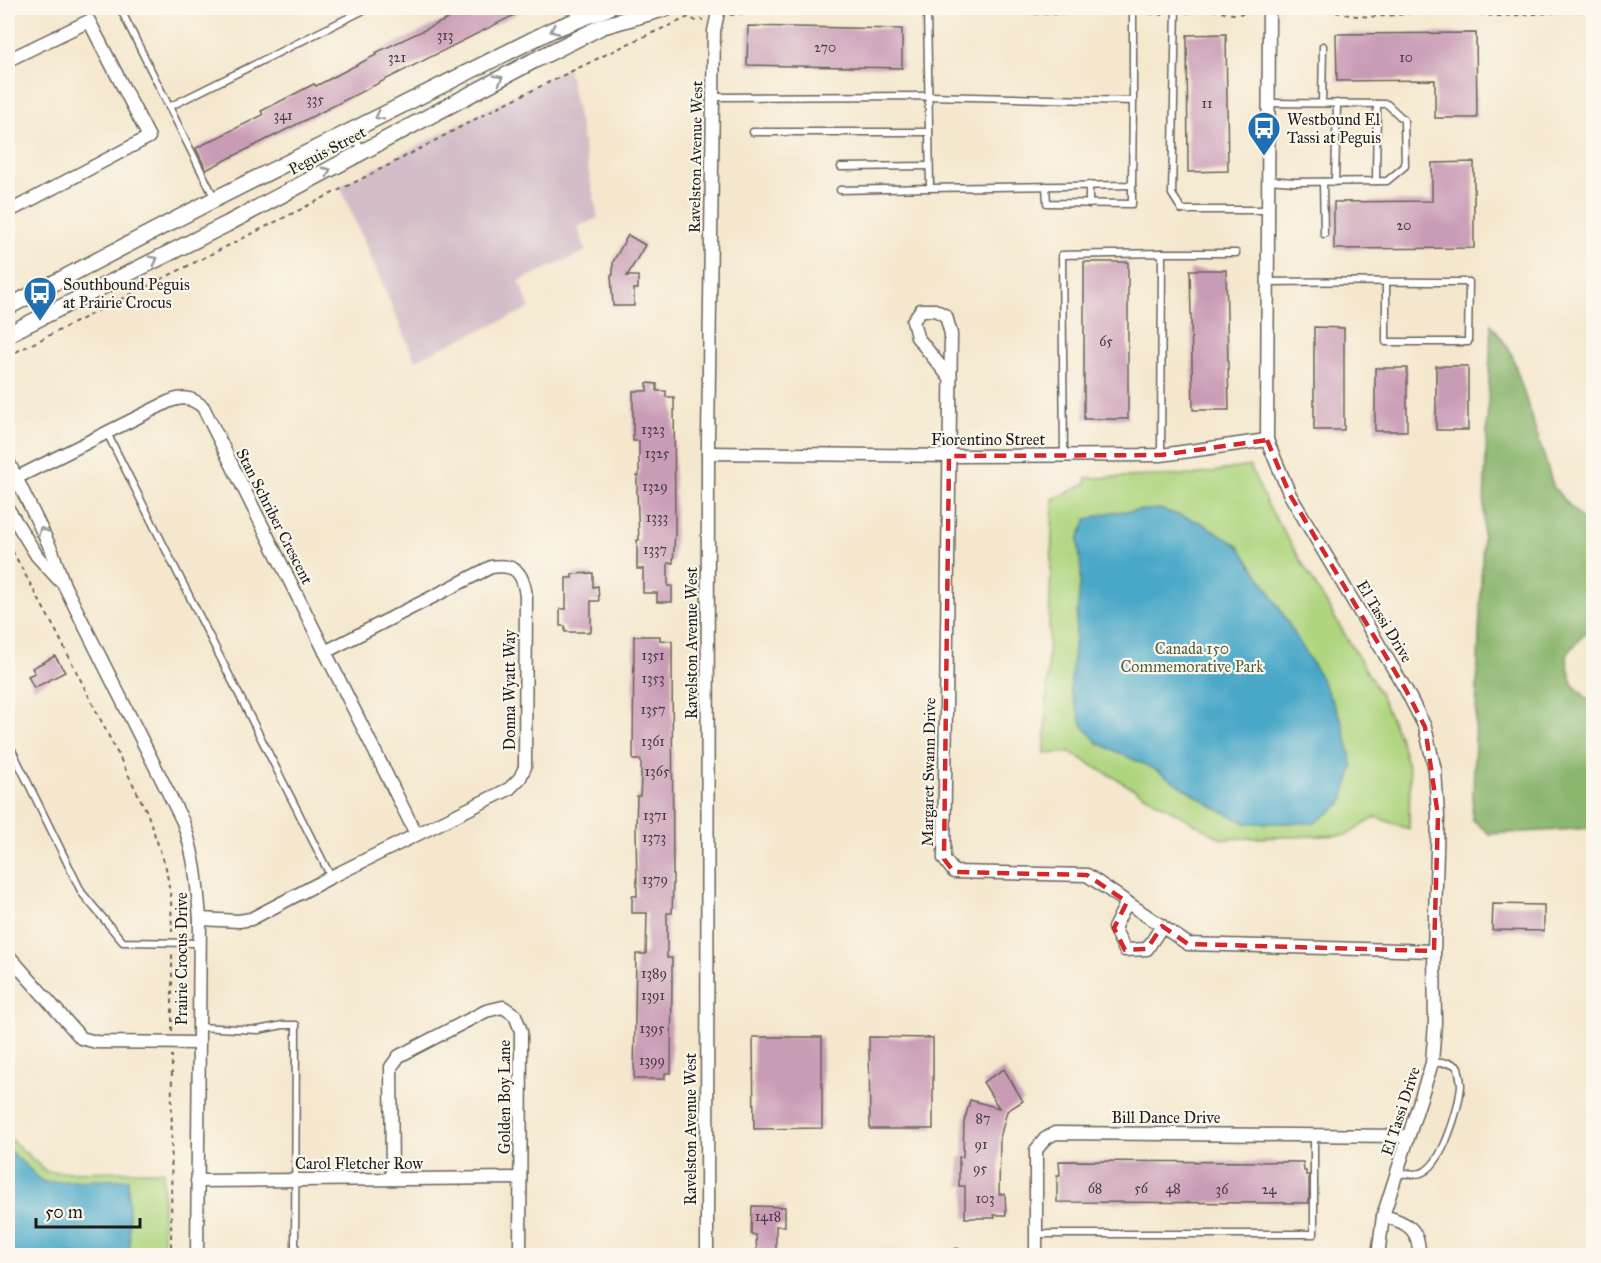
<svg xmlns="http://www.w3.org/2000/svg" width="1601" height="1263" viewBox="0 0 1601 1263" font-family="'IM FELL Great Primer',serif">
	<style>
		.industrial { fill: #d2bdc8 }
		.green { fill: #afd57f; stroke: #66784e; stroke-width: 1.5 }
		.forest { fill: #8bb66e; stroke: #546945; stroke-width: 1.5 }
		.water { fill: #49a7c8; stroke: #326272; stroke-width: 1.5 }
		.building { fill: #c99cb6 }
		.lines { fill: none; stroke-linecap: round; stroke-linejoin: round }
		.service-casing { stroke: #68635a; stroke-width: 9 }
		.minor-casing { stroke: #68635a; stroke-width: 15 }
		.tertiary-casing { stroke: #68635a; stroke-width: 18 }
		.path { stroke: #68635a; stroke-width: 2; stroke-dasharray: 4.5 4.5; stroke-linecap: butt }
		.service { stroke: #fff; stroke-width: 6 }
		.minor { stroke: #fff; stroke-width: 12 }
		.tertiary { stroke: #fff; stroke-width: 15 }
		.oneway { stroke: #999 }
		.marked { fill: none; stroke: #d62828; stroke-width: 4.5; stroke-dasharray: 12 8; stroke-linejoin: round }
		.labels { text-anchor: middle; stroke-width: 4.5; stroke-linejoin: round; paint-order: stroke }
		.number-label { font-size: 14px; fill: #473c42 }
		.poi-label { font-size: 16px; fill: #1c1c1c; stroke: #fbf7ec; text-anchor: start }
		.street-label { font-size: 16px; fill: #1c1c1c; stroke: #fbf7ec }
		.park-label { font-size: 16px; fill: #4f5d3f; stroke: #fbf7ec }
	</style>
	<rect width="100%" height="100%" fill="#fbf7ec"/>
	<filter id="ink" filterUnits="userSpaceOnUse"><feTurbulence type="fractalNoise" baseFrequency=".0167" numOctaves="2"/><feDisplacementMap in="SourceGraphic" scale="12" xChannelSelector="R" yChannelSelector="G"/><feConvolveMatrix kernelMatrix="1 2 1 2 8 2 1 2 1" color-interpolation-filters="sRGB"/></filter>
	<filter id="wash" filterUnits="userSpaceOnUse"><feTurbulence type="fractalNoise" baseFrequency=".008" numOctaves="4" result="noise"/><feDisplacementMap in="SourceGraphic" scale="24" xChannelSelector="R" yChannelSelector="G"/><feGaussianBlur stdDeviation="1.35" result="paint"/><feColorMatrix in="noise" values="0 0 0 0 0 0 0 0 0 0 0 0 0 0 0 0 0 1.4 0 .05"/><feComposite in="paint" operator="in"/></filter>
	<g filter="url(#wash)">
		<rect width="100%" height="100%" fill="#f4e7cd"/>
		<polygon class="industrial" points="568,67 598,218 578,227 586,251 519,281 530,308 415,360 340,186"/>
		<g class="green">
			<polygon points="1250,466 1266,502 1379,692 1399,736 1410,773 1409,829 1376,817 1347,835 1222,839 1069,752 1045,754 1053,499 1086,484 1086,478 1193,475"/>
			<polygon points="8,1137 47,1172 163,1171 163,1255 8,1255"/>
		</g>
		<polygon class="forest" points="1491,324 1511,352 1554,488 1587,525 1593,529 1593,627 1582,636 1566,656 1572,684 1593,704 1593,828 1489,834 1472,819"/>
		<g class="water">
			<polygon points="1160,509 1200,522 1238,545 1268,589 1318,673 1342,721 1353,767 1342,803 1315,823 1246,823 1217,809 1156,770 1098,743 1083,726 1070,690 1081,573 1078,539 1087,519 1111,512"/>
			<polygon points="8,1149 43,1182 128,1179 130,1255 8,1255"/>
		</g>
		<g id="blocks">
			<g class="building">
				<polygon points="471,8 528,8 206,170 196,148 263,115 261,111 314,84 316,86 376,55 375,53"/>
				<polygon points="748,26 902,29 902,68 747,65"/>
				<polygon points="1476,33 1477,118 1435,118 1435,80 1337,81 1336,34"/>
				<polygon points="1226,34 1228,171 1188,172 1187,35"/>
				<polygon points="1474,162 1474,248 1334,249 1334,202 1432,201 1432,163"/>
				<polygon points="628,235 645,245 627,276 638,276 638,289 634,289 634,306 613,306 611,275 613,275 613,262"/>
				<rect x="1084" y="262" width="44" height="157"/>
				<polygon points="1190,270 1226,270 1229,410 1193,410"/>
				<polygon points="1314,327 1344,328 1344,430 1314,430"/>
				<rect x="1436" y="366" width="32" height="64"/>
				<rect x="1375" y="368" width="32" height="63"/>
				<polygon points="647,383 657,384 657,391 666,391 666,397 674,397 675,531 673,563 668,563 668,586 672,586 672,602 657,602 657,593 643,593 643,569 637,569 637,540 639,540 637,491 637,476 639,476 639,441 633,441 633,391 647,391"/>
				<polygon points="593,573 593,587 598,586 599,601 591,601 591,632 565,632 565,626 560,626 560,609 566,609 566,578 572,578 572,574"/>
				<polygon points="634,636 660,636 660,640 672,641 673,884 672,913 667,913 667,958 672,958 672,978 671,1073 665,1073 665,1079 634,1079 636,954 646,954 647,913 632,913 632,896 637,896 636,827 637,796 640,796 641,778 641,760 633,760"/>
				<polygon points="55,656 65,672 34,688 28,676 35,673 32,668"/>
				<polygon points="1493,904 1544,905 1544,931 1492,930"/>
				<polygon points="753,1037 822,1037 822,1128 754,1129"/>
				<polygon points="869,1037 933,1038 933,1129 870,1129"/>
				<polygon points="1004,1069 1023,1101 1007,1111 1000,1138 999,1194 1005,1194 1006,1215 994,1215 995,1218 965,1218 965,1186 959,1186 959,1157 963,1157 964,1122 970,1100 999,1108 983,1082"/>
				<polygon points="1059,1161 1303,1162 1304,1171 1306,1171 1306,1175 1309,1175 1309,1203 1057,1202 1057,1175 1060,1175"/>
				<polygon points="752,1206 785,1207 785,1226 776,1226 776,1256 757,1256 756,1235 751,1234"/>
			</g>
		</g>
	</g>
	<g filter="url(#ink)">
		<use href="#blocks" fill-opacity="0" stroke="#68635a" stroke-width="1.5"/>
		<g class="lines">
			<g class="service-casing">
				<g id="service">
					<polyline points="120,8 215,199"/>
					<polyline points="1176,8 1172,194 1182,210 1267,210"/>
					<polyline points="713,97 928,96 1133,101 1132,185 930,188"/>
					<polyline points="1133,101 1133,8"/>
					<polyline points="1268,103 1387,104 1404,120 1405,166 1387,181 1294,182 1268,180"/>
					<polyline points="1322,103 1323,46"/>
					<polyline points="169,107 368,8"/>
					<polyline points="352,130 362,151"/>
					<polyline points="753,132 929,132"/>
					<polyline points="841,167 929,166"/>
					<polyline points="1376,181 1377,104"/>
					<polyline points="1323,182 1324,234"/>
					<polyline points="1335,182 1337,103"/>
					<polyline points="1089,185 1089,204"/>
					<polyline points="1046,186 1047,203 1132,204 1132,185"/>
					<polyline points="840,190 930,188 927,8"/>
					<polyline points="1162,253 1236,253"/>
					<path d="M1269,282C1335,281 1402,282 1469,282L1468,342H1386V282"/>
					<polyline points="107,433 331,877"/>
					<polyline points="1064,455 1062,255 1162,253 1161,455"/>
					<polyline points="8,742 82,893 123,942 198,943"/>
					<polyline points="198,1027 258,1030 283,1025 296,1025 295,1256"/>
					<path d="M1397,1174C1404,1173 1414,1175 1421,1173C1443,1166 1459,1107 1461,1086C1461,1080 1459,1073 1458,1067L1451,1063H1432"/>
					<polyline points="1036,1234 1314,1234 1314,1135"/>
					<polyline points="884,1255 884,1256"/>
					<polyline points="957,1256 957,1252"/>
				</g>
			</g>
			<g class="minor-casing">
				<g id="minor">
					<polyline points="1269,8 1267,440 1290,495 1406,690 1425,727 1435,770 1438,816 1434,951 1435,1023 1432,1063 1383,1216 1378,1256"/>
					<polyline points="8,60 89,21 149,137 8,212"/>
					<polyline points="949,377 917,337 913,321 921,310 935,310 946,316 951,334 944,859 954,872 1087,875 1188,944 1434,951"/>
					<polyline points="708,453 949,456 1161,455 1267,440"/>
					<path d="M8,461L52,551L64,585L183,822C195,856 197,882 200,919L197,1256"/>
					<path d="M8,482L168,402C183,396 191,397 203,407L416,834"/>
					<polyline points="8,509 37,556 59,580"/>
					<polyline points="1127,902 1114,928 1125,950 1147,949 1162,926"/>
					<path d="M200,919L239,921L251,919L331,877L509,789L520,778L525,767L526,596C523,573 516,563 491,567L325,652"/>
					<polyline points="8,955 81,1038 96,1042 198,1043"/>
					<polyline points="392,1179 391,1067 399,1056 486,1011 503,1007 515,1015 521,1031 520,1256"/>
					<polyline points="197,1181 520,1178"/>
					<path d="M1383,1216C1407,1222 1420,1229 1419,1256"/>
					<polyline points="707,1256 708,439 714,31 719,8"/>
					<polyline points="1036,1256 1036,1150 1045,1139 1055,1133 1408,1136"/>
				</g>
			</g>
			<g class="tertiary-casing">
				<g id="tertiary">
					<polyline points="8,307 215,199 552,30 608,8"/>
					<polyline points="8,334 227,224 533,61 603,26 666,8"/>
				</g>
			</g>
			<g class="path">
				<polyline points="1141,13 1166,15"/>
				<polyline points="1186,13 1207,9 1233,14 1255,13"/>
				<polyline points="936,14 994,9 1036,14 1057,14 1102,9 1124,12"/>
				<path d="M1282,14C1294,15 1306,11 1318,11C1332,10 1345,15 1359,16C1384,18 1408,13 1433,11C1456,9 1478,16 1501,16C1532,15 1563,11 1594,11"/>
				<polyline points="730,15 782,9 837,10 890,8 918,13"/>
				<polyline points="8,356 391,164 500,106 636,40 689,17 696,21 703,20"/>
				<polyline points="8,543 56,631 147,812 166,868 171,899 172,932"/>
				<polyline points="172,1031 172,953"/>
				<polyline points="171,1256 172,1055"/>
			</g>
			<use href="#service" class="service"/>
			<use href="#minor" class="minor"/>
			<use href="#tertiary" class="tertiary"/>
		</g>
		<defs><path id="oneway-chevron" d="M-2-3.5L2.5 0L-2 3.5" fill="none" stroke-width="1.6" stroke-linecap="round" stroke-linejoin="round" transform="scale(1.5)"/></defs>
		<g class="oneway">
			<use href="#oneway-chevron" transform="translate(554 30) rotate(155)"/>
			<use href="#oneway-chevron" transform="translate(499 79) rotate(-28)"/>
			<use href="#oneway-chevron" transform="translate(379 116) rotate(153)"/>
			<use href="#oneway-chevron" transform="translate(327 171) rotate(-28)"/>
			<use href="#oneway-chevron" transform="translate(154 260) rotate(-27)"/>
			<use href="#oneway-chevron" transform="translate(42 531) rotate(-116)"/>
		</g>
	</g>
	<path class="marked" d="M1267,440L1290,495L1406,690L1425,727L1438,816L1434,951L1188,944L1162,926L1147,949L1125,950L1114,928L1127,902L1087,875L954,872L944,859L949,456L1161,455Z"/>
	<defs>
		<g id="bus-pin" transform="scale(1.725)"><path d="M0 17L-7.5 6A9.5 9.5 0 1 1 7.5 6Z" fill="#1f6fb2" stroke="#fbf7ec"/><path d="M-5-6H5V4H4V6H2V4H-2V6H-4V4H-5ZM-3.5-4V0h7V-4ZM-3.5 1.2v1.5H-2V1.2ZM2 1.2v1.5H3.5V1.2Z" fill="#fff"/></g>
	</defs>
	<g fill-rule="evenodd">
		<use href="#bus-pin" x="1264" y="128"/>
		<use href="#bus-pin" x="40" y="293"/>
	</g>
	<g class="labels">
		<g class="number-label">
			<text x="445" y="40">313</text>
			<text x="825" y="52">270</text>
			<text x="397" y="62">321</text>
			<text x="1406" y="62">10</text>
			<text x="315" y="104">335</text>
			<text x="1207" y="108">11</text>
			<text x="283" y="120">341</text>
			<text x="1404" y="230">20</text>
			<text x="1106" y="346">65</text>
			<text x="653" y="434">1323</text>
			<text x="657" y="458">1325</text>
			<text x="655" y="491">1329</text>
			<text x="657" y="522">1333</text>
			<text x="655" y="554">1337</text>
			<text x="653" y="660">1351</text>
			<text x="653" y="683">1353</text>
			<text x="653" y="714">1357</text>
			<text x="653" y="746">1361</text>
			<text x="657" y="776">1365</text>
			<text x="655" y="820">1371</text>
			<text x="654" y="842">1373</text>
			<text x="655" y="884">1379</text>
			<text x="654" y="978">1389</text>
			<text x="653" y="1000">1391</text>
			<text x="652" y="1033">1395</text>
			<text x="652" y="1065">1399</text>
			<text x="983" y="1123">87</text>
			<text x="981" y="1149">91</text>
			<text x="980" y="1173">95</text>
			<text x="1095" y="1193">68</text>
			<text x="1141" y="1193">56</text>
			<text x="1173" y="1193">48</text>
			<text x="1222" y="1194">36</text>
			<text x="1269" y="1194">24</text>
			<text x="985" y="1203">103</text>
			<text x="768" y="1221">1418</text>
		</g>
		<g class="poi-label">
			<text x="1287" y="125">Westbound El<tspan x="1287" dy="18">Tassi at Peguis</tspan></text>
			<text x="63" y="290">Southbound Peguis<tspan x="63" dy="18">at Prairie Crocus</tspan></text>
		</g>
		<g class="street-label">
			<text transform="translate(327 150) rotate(-28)" y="6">Peguis Street</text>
			<text transform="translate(695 157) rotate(-89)" y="6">Ravelston Avenue West</text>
			<text x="988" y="445">Fiorentino Street</text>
			<text transform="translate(275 516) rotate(63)" y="6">Stan Schriber Crescent</text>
			<text transform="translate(1385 621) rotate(59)" y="6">El Tassi Drive</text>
			<text transform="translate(691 643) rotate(-90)" y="6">Ravelston Avenue West</text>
			<text transform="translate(509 690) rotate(-90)" y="6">Donna Wyatt Way</text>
			<text transform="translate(928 772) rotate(-89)" y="6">Margaret Swann Drive</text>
			<text transform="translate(181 959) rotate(-90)" y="6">Prairie Crocus Drive</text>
			<text transform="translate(504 1097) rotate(-90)" y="6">Golden Boy Lane</text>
			<text transform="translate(1400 1111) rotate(-72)" y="6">El Tassi Drive</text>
			<text x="1166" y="1123">Bill Dance Drive</text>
			<text transform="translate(690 1129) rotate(-90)" y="6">Ravelston Avenue West</text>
			<text x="359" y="1169">Carol Fletcher Row</text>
		</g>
		<g class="park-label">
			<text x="1192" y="654">Canada 150<tspan x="1192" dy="18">Commemorative Park</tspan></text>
		</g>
	</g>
	<rect width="1601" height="1263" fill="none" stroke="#fbf7ec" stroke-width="30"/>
	<path d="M36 1218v9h104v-9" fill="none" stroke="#1c1c1c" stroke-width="3"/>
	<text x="45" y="1218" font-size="18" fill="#1c1c1c" stroke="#fbf7ec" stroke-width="4.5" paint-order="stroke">50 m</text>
</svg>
